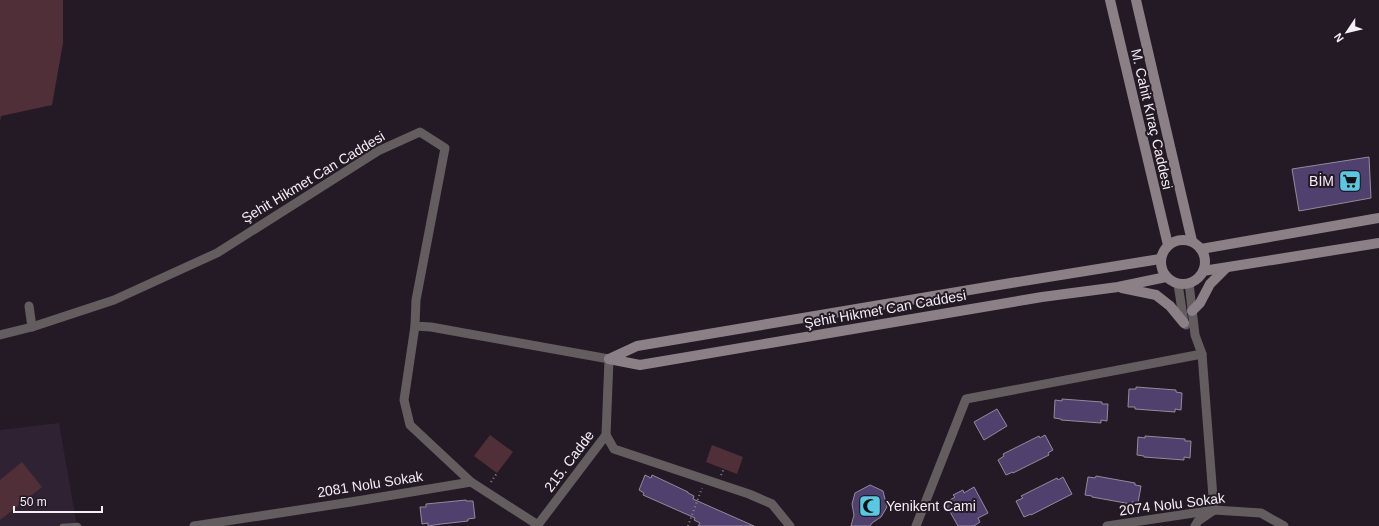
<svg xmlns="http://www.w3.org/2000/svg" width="1379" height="526" viewBox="0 0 1379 526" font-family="Helvetica,sans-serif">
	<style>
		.built { fill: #2f2232 }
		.green { fill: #502f38 }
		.building { fill: #50406d; stroke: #908c9b }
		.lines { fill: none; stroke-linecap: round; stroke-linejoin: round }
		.path { stroke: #908992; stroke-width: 2; stroke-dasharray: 1 3; stroke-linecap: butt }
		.lane { stroke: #635d60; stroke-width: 4.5 }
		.street { stroke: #635d60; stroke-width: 9 }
		.secondary { stroke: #8b8086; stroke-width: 10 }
		.labels { text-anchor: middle; stroke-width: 4; stroke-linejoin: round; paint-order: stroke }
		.street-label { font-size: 14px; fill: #f4eef5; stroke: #231a25 }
		.poi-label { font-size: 14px; fill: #f4eef5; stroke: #231a25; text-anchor: end }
	</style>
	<rect width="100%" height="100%" fill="#231a25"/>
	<polygon class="built" points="59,423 77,526 0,526 0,430"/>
	<g class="green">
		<polygon points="0,0 63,0 63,43 52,105 1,116 0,121"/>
		<polygon points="490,435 513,452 497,473 474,456"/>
		<polygon points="712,445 743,457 737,474 706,462"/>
		<polygon points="22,462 42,487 0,520 0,480"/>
	</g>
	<g class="building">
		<polygon points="1369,157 1371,198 1299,211 1292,169"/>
		<polygon points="1136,387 1176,390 1176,392 1182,393 1181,410 1175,409 1175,412 1135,409 1135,407 1128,407 1129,389 1136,389"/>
		<polygon points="1062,399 1102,402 1102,404 1108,404 1107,421 1101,420 1101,423 1061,420 1061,419 1054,418 1055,400 1062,401"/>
		<polygon points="997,409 1007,426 984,440 974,422"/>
		<polygon points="1045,435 1053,450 1048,453 1049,455 1013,473 1013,472 1006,475 998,460 1004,456 1003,454 1039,436 1040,438"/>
		<polygon points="1145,436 1185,439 1185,441 1191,441 1190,458 1184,457 1184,460 1144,457 1144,456 1137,455 1138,437 1145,438"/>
		<polygon points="645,475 651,478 652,475 688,492 688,493 694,496 693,499 754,526 698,526 700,523 694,520 695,518 643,495 644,493 639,490"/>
		<polygon points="1096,476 1135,483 1135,485 1141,486 1138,503 1132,502 1131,504 1092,497 1092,496 1085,495 1088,477 1095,478"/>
		<polygon points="1063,477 1072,494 1031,515 1031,514 1024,517 1016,501 1023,498 1021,496 1057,478 1058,480"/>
		<polygon points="870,485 883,491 887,507 881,517 872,523 870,526 851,526 854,515 852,504 855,493"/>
		<polygon points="974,487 988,513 978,518 980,522 974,526 958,526 945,503 955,497 953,495 963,490 964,493"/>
		<polygon points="466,500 466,501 473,501 475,518 468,519 468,521 441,524 428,526 428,523 422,524 420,507 426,507 426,504"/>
	</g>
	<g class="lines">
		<g class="path">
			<polyline points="721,475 724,469"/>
			<polyline points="491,482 497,473"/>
			<polyline points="688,526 702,488"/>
		</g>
		<polyline class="lane" points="62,526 78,525 79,526"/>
		<g class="street">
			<polyline points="1189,283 1195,335 1202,354 1214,510 1198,521 1195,526"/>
			<polyline points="1178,284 1184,323 1186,325"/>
			<polyline points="29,306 32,327"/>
			<polyline points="415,326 404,400 410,425 471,482"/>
			<polyline points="0,335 32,327 114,300 217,253 378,151 420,132 445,148 416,300 415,326 431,327 609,359 606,435 537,526"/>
			<polyline points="606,435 614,449 749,494 772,504 790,526"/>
			<polyline points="194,526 351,502 471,482 538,525"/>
			<polyline points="916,526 966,399 1202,354"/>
			<polyline points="1107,526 1214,510 1261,513 1284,526"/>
		</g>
		<g class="secondary">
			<polyline points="1110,0 1168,245"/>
			<polyline points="1136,0 1192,241"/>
			<circle cx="1183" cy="262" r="22"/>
			<polyline points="1201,249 1379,218"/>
			<polyline points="1203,271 1379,243"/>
			<polyline points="1122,288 1156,295 1170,306 1184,323"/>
			<polyline points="1192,311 1200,303 1210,284 1226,268"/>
			<polyline points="609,359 640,365 1042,297 1118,287 1166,277"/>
			<polyline points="609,359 637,346 999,285 1160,259"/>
		</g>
	</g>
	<defs>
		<g id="supermarket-square" transform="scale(1.15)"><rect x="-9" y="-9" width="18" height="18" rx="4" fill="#57c9e2" stroke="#231a25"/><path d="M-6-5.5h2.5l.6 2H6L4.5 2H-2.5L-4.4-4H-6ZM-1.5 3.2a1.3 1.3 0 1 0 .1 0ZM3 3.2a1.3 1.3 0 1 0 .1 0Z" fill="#111"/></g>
		<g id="mosque-square" transform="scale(1.15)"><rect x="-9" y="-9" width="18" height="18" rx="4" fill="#57c9e2" stroke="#231a25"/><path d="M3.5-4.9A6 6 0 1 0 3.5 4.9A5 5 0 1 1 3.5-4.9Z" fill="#111"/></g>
	</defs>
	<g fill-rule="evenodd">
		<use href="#supermarket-square" x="1350" y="181"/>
		<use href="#mosque-square" x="870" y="506"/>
	</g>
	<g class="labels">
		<g class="street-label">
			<text transform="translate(1152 119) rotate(77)" y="5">M. Cahit Kıraç Caddesi</text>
			<text transform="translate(313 177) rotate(-31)" y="5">Şehit Hikmet Can Caddesi</text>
			<text transform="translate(885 309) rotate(-10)" y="5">Şehit Hikmet Can Caddesi</text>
			<text transform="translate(569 461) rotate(-53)" y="5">215. Cadde</text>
			<text transform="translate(370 484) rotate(-9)" y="5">2081 Nolu Sokak</text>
			<text transform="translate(1172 504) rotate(-7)" y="5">2074 Nolu Sokak</text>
		</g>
		<g class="poi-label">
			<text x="1334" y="186">BİM</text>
			<text x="886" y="511" text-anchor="start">Yenikent Cami</text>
		</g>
	</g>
	<g transform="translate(1347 32) rotate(235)" stroke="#231a25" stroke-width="3" paint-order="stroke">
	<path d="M0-3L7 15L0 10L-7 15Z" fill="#f4eef5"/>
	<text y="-6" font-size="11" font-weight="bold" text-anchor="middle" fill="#f4eef5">N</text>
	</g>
	<path d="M14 506v6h88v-6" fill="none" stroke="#f4eef5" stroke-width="2"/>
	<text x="20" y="506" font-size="12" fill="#f4eef5" stroke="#231a25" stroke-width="3" paint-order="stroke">50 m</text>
</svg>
